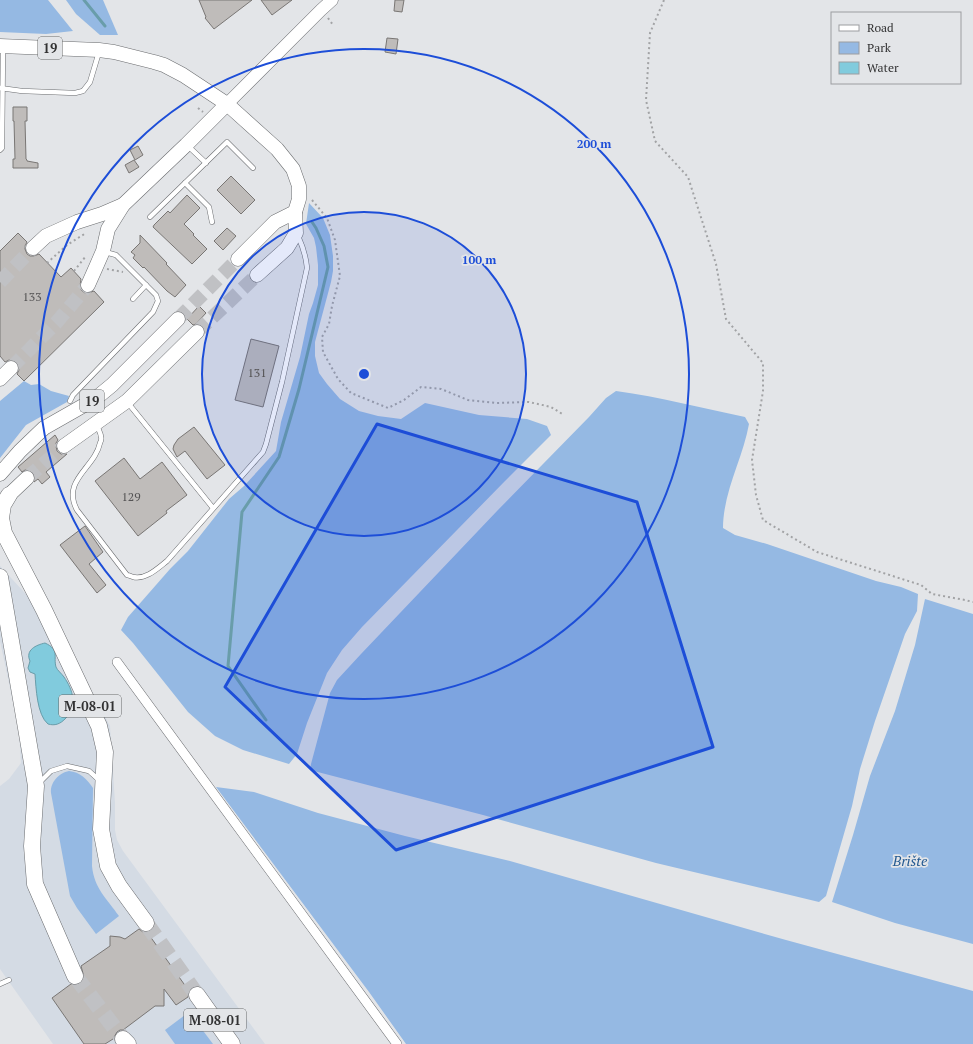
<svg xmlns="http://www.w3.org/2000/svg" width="973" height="1044" viewBox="0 0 973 1044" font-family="'PT Serif',serif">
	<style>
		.built { fill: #d4dbe4 }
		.green { fill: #95b9e3 }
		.water { fill: #81cbdd; stroke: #699daa }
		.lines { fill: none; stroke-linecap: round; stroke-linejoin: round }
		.stream { stroke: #699daa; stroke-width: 3 }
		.building { fill: #bfbcba; stroke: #797674 }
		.primary-tunnel { stroke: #c0c1c4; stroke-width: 14; stroke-dasharray: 14 7; stroke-linecap: butt }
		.highway-tunnel { stroke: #c0c1c4; stroke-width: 16; stroke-dasharray: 16 8; stroke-linecap: butt }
		.lane-casing { stroke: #6a6c6f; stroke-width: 5.5 }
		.street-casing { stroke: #6a6c6f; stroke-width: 10 }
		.secondary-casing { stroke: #6a6c6f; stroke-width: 13 }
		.primary-casing { stroke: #6a6c6f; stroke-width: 15 }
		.highway-casing { stroke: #6a6c6f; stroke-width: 17 }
		.path { stroke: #a2a3a5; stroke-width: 2; stroke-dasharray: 2 3; stroke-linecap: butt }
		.lane { stroke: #fff; stroke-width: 4.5 }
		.street { stroke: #fff; stroke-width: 9 }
		.secondary { stroke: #fff; stroke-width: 12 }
		.primary { stroke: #fff; stroke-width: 14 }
		.highway { stroke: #fff; stroke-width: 16 }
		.marked { fill: #1d4ed8; fill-opacity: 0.2; stroke: #1d4ed8; stroke-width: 3; stroke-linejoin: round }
		.ring { fill: none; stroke: #1d4ed8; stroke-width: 2 }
		.labels { text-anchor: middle; stroke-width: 3.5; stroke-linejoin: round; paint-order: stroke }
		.number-label { font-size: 12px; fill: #555455 }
		.shield { fill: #e3e5e8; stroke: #676869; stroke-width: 1 }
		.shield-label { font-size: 13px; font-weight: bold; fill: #323233 }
		.park-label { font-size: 14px; font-style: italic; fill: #235991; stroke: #e3e5e8 }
		.centre { fill: #1d4ed8; stroke: #e3e5e8; stroke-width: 2 }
		.ring-label { font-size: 12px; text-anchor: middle; font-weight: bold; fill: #1d4ed8; stroke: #e3e5e8; stroke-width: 3.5; stroke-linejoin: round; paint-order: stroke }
	</style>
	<rect width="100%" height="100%" fill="#e3e5e8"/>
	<polygon class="built" points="0,566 60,631 110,726 115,803 115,830 117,840 123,851 265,1044 53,1044 0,969 0,786 9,779 21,763 19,730 0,641"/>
	<g class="green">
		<polygon points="0,0 48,0 73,31 46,34 0,32"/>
		<polygon points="66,0 103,0 118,35 100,35 76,14"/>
		<polygon points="309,203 323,218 330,235 333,256 333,271 331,282 315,342 315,356 319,373 327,384 340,399 359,411 378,416 401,419 425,403 479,415 527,419 547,426 551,435 505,481 362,627 342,650 327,673 307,723 297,754 289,764 243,750 215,736 188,712 133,643 121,630 128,617 170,569 188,551 229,499 244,486 276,451 281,422 300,357 309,314 313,303 318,285 318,265 316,247 314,238 306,224"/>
		<polygon points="24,381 31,385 39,384 51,391 69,396 67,402 26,425 0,458 0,401"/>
		<path d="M616,391C660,397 702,408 745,417L749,424C743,458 723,492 723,528L735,535L767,544L876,581L901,587L918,594L917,611L905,634L875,721L860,769L852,806L826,896L819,902L656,863L483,815L310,770L311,764L330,693L337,680L361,654L497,511L589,417L606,398Z"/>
		<polygon points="925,599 973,614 973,944 895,923 832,902 853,835 870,776 895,711 915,645"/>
		<path d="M69,771C80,772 87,779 93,788L92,866C94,888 107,899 119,916L96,934L77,908L70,896L51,793C50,782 59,773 69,771Z"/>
		<polygon points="216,787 254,792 318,813 405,836 510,861 786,940 973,991 973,1044 406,1044 369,992"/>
		<polygon points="189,1012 213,1044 175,1044 165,1030"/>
	</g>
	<path class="water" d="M45,643C60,650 53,656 56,667C57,670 62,674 64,677C73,690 78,706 65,719C60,724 55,726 48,724C37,715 36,688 35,674L30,672L28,668L30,661C25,650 36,645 45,643Z"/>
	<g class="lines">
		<g class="stream">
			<polyline points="84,0 105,26"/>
			<polyline points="266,720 228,666 242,512 279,457 299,389 328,267 324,246 316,228 312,222"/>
		</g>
	</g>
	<g class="building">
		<polygon points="199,0 252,0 214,29 205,18 206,17"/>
		<polygon points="261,0 292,0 272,15"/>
		<polygon points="395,0 404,0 402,12 394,11"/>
		<polygon points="387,38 398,39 396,54 385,52"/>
		<polygon points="13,107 27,107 27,121 25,121 26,159 27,160 27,161 38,163 38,168 13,168 13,159 15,159 14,121 13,121"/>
		<polygon points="138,146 143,155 135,160 130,150"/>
		<polygon points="134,160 139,167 129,173 125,165"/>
		<polygon points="231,176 255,200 241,214 217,190"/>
		<polygon points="187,195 200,208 184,224 194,234 193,235 207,249 192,264 153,227 154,225 168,211 170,213"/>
		<polygon points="227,228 236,236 223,250 214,241"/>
		<polygon points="18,233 27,242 25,246 25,249 27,254 30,256 34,256 39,254 61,277 71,268 81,279 80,286 81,290 85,293 88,293 94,291 104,302 24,381 17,374 19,370 19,366 17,362 13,360 9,360 5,362 0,356 0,251"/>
		<polygon points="140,235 167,263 166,264 186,285 175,297 167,291 144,267 143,268 133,258 135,255 131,252 140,243"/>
		<polygon points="199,306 206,313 196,324 193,325 187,319"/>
		<polygon points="251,339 279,346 263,407 235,400"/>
		<polygon points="194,427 225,465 207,479 185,451 177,457 173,449 174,445 178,439"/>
		<polygon points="55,435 58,440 56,443 56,446 57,451 61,454 67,454 46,472 50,477 42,484 38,479 34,482 35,476 33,472 29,470 25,470 22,472 18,467"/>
		<polygon points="124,458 140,479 162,462 187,495 166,511 167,513 138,536 95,481"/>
		<polygon points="85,526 103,552 89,564 106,585 97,593 60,545"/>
		<polygon points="139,929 143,932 147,932 189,991 188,997 176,1005 164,989 164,1006 155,1006 123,1030 120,1030 117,1032 113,1039 105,1044 84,1044 52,998 71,984 74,985 78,985 82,982 84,977 81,966 110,946 110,936 120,937 125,939"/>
	</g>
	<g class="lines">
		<g class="primary-tunnel">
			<polyline points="0,282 33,248"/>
			<polyline points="178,319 238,259"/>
			<polyline points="197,332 257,275"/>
			<polyline points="11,368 56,323 88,285"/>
			<polyline points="27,478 64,446"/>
		</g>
		<g class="highway-tunnel">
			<polyline points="146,923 197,995"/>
			<polyline points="75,976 123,1039"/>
		</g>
		<g class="lane-casing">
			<g id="lane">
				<polyline points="0,88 22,91 75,93 83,91 90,82 99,52"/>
				<polyline points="188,146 206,163"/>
				<polyline points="0,150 2,148 3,47"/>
				<polyline points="185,183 209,207 212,222"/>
				<polyline points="150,217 227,142 253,168"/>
				<polyline points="133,299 146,285"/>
				<polyline points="70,401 73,395 153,312 158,301 156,295 116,255 105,252"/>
				<polyline points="128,403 213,508"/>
				<path d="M97,425C98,429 101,433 101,437C102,439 101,441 100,443C95,468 61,480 77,510L127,575C128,575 133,577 133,577C146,580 158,568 167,561L263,452L266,444L282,382L307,268C306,256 303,247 298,236"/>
				<polyline points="39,783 51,771 67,766 89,771 99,780"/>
				<polyline points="0,984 9,980"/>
			</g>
		</g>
		<g class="street-casing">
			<polyline id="street" points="117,662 397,1044"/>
		</g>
		<g class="secondary-casing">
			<polyline id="secondary" points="227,104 321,10 332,0"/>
		</g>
		<g class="primary-casing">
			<g id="primary">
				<polyline points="0,46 99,50 114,52 154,62 164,65 183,75 227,104 277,149 293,169 299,186 299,199 295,212 296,233 287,248 257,275"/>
				<polyline points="33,248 46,236 77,222 102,214 123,205"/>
				<polyline points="238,259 275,222 295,212"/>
				<polyline points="88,285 96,267 103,251 108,229 123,205 186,145 227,104"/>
				<polyline points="0,379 11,368"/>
				<polyline points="64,446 127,401 197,332"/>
				<polyline points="0,474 20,451 44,428 95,399 112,385 178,319"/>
				<polyline points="9,495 27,478"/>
			</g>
		</g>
		<g class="highway-casing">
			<g id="highway">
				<polyline points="9,495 3,505 1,518 4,533 44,610 99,726 105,752 101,829 108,866 119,886 146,923"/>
				<polyline points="0,577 36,786 32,846 35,884 75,976"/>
				<polyline points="197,995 232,1044"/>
				<polyline points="123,1039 128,1044"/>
			</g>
		</g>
		<g class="path">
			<polyline points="664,0 650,33 646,100 655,141 688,177 716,264 726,319 763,363 763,391 752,460 756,495 763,520 817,552 921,585 932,594 965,600 973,602"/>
			<polyline points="328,18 333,25"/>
			<polyline points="198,108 203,112"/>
			<polyline points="312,200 327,218 335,240 340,276 332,306 329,324 322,337 323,352 338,379 351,393 388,408 404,400 421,387 441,389 468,400 496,403 529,402 551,407 564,415"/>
			<polyline points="47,263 67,245 86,233"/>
			<polyline points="107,269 123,272"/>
			<polyline points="74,271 86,256"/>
		</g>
		<use href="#lane" class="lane"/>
		<use href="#street" class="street"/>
		<use href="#secondary" class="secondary"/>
		<use href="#primary" class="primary"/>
		<use href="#highway" class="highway"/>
	</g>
	<path class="marked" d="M377,424L637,502L713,747L396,850L225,687Z"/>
	<circle cx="364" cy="374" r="162" fill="#1d4ed8" fill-opacity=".12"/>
	<g class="ring">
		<circle cx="364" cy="374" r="162"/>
		<circle cx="364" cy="374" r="325"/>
	</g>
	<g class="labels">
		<g class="number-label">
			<text x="32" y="301">133</text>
			<text x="257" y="377">131</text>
			<text x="131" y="501">129</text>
		</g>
		<g class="shield">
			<rect x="38" y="37" width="24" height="22" rx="3"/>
			<rect x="80" y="390" width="24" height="22" rx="3"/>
			<rect x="59" y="695" width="62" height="22" rx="3"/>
			<rect x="184" y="1009" width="62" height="22" rx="3"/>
		</g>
		<g class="shield-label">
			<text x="50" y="53">19</text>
			<text x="92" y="406">19</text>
			<text x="90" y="711">М-08-01</text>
			<text x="215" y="1025">М-08-01</text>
		</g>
		<g class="park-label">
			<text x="910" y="866">Brište</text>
		</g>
	</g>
	<circle cx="364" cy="374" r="6" class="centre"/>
	<g class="ring-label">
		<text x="594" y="148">200 m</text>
		<text x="479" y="264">100 m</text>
	</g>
	<rect x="831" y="12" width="130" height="72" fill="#e3e5e8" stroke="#9c9da0"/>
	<rect x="839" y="25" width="20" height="6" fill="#ffffff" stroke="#9c9da0"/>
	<text x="867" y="32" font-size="12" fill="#323233">Road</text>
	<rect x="839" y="42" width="20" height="12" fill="#95b9e3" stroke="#9c9da0"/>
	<text x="867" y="52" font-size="12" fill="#323233">Park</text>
	<rect x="839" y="62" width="20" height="12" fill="#81cbdd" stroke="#9c9da0"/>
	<text x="867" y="72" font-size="12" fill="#323233">Water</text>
</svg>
